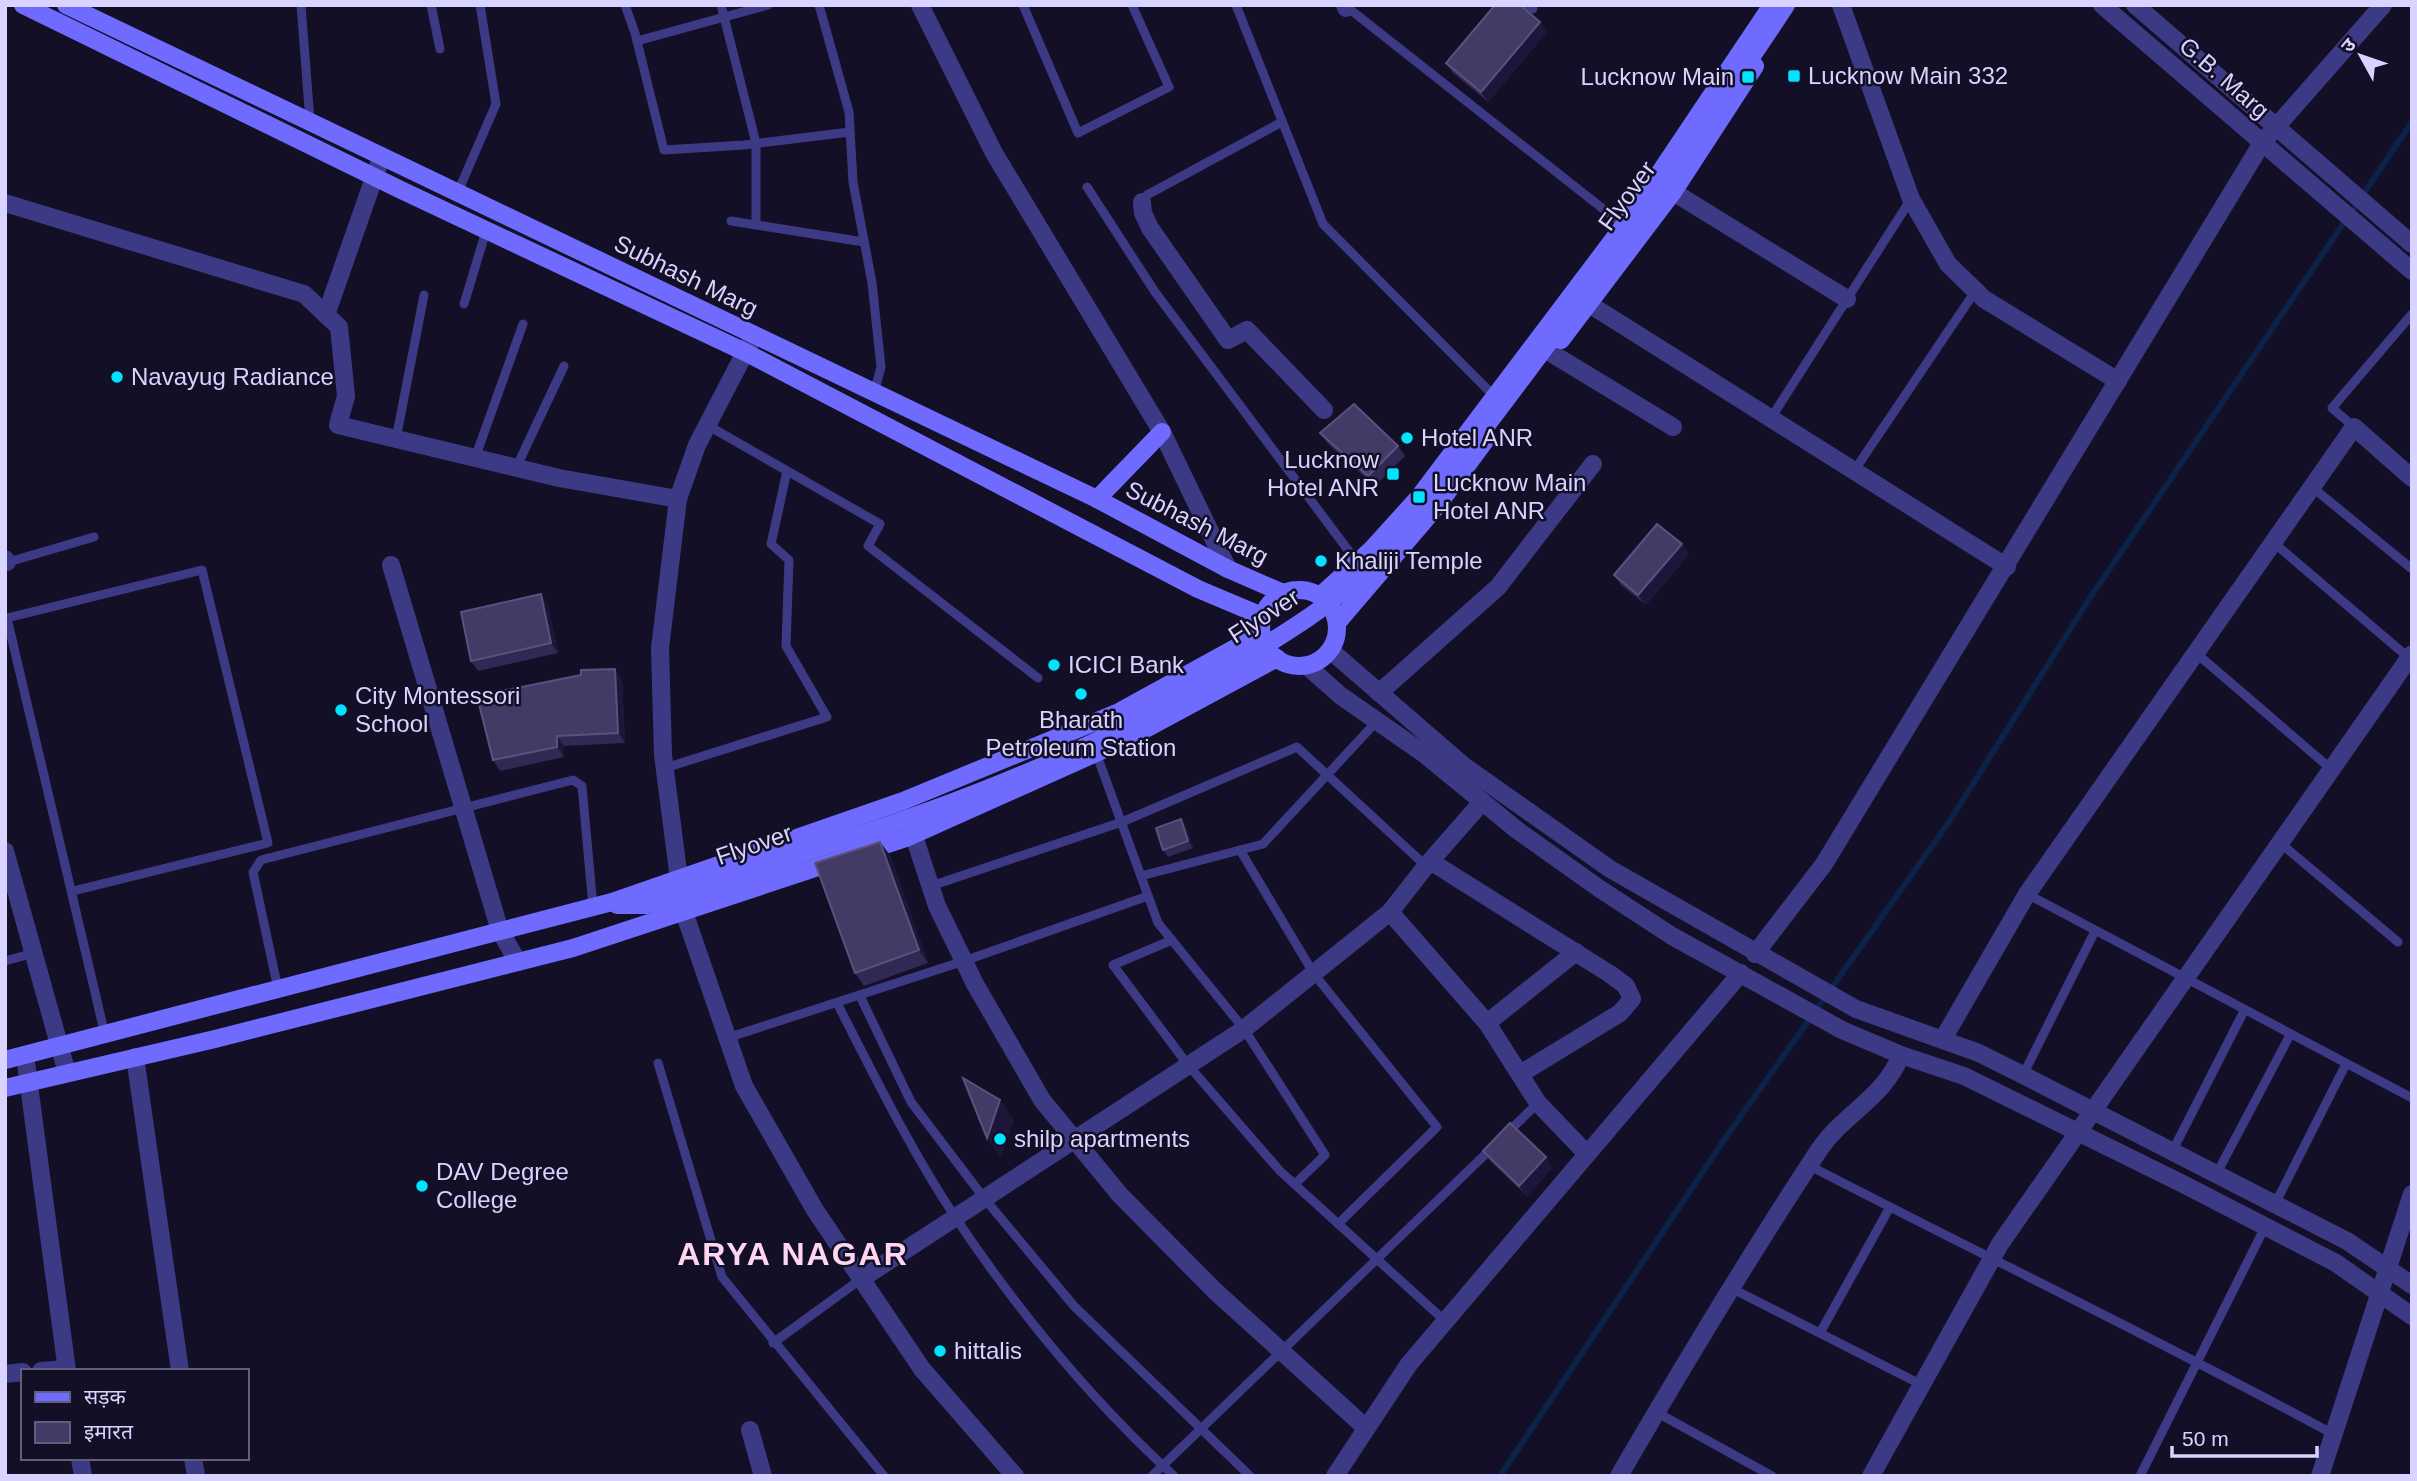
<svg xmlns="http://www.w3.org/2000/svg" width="2417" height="1481" viewBox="0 0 2417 1481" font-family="Arial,'Noto Sans Devanagari',sans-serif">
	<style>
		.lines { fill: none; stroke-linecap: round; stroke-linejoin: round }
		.stream { stroke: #0c2248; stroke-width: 6 }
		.service { stroke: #3d3a85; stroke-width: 9 }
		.minor { stroke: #3d3a85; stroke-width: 18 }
		.tertiary { stroke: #3d3a85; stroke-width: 18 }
		.secondary { stroke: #6f6bff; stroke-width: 18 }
		.secondary-bridge { stroke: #6f6bff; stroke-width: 18 }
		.wall { fill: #312854 }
		.shaded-wall { fill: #1d163a }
		.building { fill: #433a66; stroke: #5a527e; stroke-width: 2 }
		.poi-dot { fill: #00e5ff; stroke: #130f26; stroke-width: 2.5 }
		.labels { text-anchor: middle; stroke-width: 5; stroke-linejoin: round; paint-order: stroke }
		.poi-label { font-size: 24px; fill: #d9d4ff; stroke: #130f26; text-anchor: start }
		.street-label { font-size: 24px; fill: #d9d4ff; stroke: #130f26 }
		.district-label { font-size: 32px; font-weight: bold; letter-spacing: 2px; fill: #ffd6f0; stroke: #130f26 }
	</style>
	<rect width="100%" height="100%" fill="#130f26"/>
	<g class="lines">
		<polyline class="stream" points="1500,1476 1726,1137 1949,822 2086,604 2412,122"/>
		<g class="service">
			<polyline points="301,5 310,121"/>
			<polyline points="431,5 440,49"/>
			<polyline points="625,5 635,33 664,150 744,145 850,132"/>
			<polyline points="721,5 756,143 756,225"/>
			<polyline points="819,5 849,112 853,182 872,283 881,367 874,393"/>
			<polyline points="1023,5 1078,133 1169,87 1132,5"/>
			<polyline points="1236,5 1323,224 1495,397"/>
			<polyline points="1528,5 1533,9"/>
			<polyline points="1347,7 1626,227"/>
			<polyline points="637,41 768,5"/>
			<polyline points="1087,187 1155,292 1357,562"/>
			<polyline points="457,194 496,104 480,5"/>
			<polyline points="1142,202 1147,195 1282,122"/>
			<polyline points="731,221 864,242"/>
			<polyline points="464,304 486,231"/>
			<polyline points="1771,418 1911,199"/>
			<polyline points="707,425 880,524 868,546 1038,678"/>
			<polyline points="2354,427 2332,408 2412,314"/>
			<polyline points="396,439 424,295"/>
			<polyline points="475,458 523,324"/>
			<polyline points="516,468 564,366"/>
			<polyline points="1854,471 1976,290"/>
			<polyline points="2312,487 2412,569"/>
			<polyline points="2274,543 2409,658"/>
			<polyline points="5,563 94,537"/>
			<polyline points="2196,653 2331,769"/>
			<polyline points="1095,750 1158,923 1244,1029 1325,1155 1295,1184"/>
			<polyline points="665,768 827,717 786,646 789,560 771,544 787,471"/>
			<polyline points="2279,842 2398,942"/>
			<polyline points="1240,850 1314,974 1437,1127 1338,1224"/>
			<polyline points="1141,876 1263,844 1377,721"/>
			<polyline points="931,886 1122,822 1297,747 1426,866"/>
			<polyline points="73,891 268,843 202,570 7,618 105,1035"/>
			<polyline points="2027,894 2412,1098"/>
			<polyline points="1172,940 1113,965 1188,1065 1280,1171 1445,1321"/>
			<polyline points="5,961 34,953"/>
			<polyline points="278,989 253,872 261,860 573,780 582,786 593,907"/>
			<polyline points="860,996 911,1102 984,1198 1074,1306 1250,1476"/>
			<path d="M837,1003C874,1075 910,1149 955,1217C1018,1311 1090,1399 1174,1476"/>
			<polyline points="727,1038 964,961 1148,896"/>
			<polyline points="658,1063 722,1277 884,1476"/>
			<polyline points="2023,1075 2095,931"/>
			<polyline points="1506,1134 1538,1103"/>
			<polyline points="2173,1150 2244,1011"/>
			<path d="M1810,1166C1984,1256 2161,1341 2333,1434"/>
			<polyline points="2217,1173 2290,1035"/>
			<polyline points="2275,1204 2346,1064"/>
			<polyline points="1731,1288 1922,1385"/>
			<polyline points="1820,1333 1890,1207"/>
			<polyline points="773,1343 861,1279"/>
			<polyline points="1656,1412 1772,1476"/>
			<polyline points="1152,1476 1494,1146"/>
			<polyline points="2140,1476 2265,1227"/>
		</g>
		<g class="minor">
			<polyline points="1345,5 1346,8"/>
			<polyline points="1841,5 1911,199 1948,264 1984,299 2118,381"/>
			<polyline points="1662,185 1847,299"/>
			<polyline points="1142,202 1143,213 1150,228 1228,340 1247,330 1324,410"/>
			<polyline points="5,203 304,294 339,327 346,396 338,425 559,478 678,499"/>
			<polyline points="1589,304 2007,567"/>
			<polyline points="326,315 381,158"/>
			<polyline points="1551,353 1673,427"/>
			<polyline points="5,559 7,562"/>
			<polyline points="391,565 500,931 518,962"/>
			<polyline points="1379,693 1498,587 1593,464"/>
			<polyline points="909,821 937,906 975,984 1042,1100 1120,1195 1215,1291 1366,1428"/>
			<polyline points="5,851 67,1073"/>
			<polyline points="1430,861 1610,974 1626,986 1632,999 1620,1013 1520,1074"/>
			<polyline points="679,879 663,755 660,648 678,499 697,445 752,339"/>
			<polyline points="684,912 744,1086 815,1210 922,1369 1015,1476"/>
			<polyline points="1390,912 1487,1023 1538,1103 1586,1153"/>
			<polyline points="1755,954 1824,864 2262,143 2383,5"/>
			<polyline points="1487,1023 1576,952"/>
			<polyline points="1943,1039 2027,894 2354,427 2412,478"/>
			<polyline points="25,1055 67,1371"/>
			<polyline points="135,1057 180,1371"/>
			<polyline points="861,1279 1244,1029 1390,912 1426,866 1482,802"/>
			<polyline points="41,1371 66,1369"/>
			<polyline points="5,1374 23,1372"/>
			<polyline points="750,1430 763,1476"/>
			<polyline points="80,1458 83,1476"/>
			<polyline points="193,1458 196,1476"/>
			<polyline points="1335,1476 1409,1364 1741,973"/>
			<path d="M1619,1476C1683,1366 1749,1256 1819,1150C1843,1114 1884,1098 1901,1055"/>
			<polyline points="1871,1476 2000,1244 2412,654"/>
			<polyline points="2320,1476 2412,1194"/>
		</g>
		<g class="tertiary">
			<polyline points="920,5 994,153 1162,432 1228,569"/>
			<polyline points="2102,5 2412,271"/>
			<polyline points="2135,5 2412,244"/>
			<polyline points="1330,650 1464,766 1610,869 1856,1009 1979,1053 2023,1075 2347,1241 2412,1285"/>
			<polyline points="1306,665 1341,696 1423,753 1517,830 1600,889 1672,936 1842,1030 1901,1055 1964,1076 2183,1184 2336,1263 2412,1316"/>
		</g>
		<g class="secondary">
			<polyline points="23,5 401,190 745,352 1198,589 1262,616"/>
			<polyline points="66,5 1097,499 1228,569 1283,593"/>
			<polyline points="1561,340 1673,192 1755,66"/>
			<polyline points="1097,499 1162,432"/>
			<circle cx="1299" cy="628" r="38"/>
			<polyline points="1320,596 1371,550 1419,497 1628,220 1772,5"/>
			<polyline points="1337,623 1437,506 1485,441"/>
			<polyline points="617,905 646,905 681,895"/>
			<polyline points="5,1060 612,902 903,801 1119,712 1261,634"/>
			<polyline points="5,1088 215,1039 573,948 906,838 1125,740 1277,658"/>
		</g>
		<path class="secondary-bridge" d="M681,895C731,880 779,861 828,845C978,798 1117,741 1250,655C1283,634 1318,614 1347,587C1415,524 1470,447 1526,373C1617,252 1703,131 1786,5"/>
	</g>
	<g class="wall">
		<polygon points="1540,22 1547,32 1488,102 1453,73 1446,63"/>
		<polygon points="1320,433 1398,446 1405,456 1375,486 1328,444"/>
		<polygon points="1682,544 1689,554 1646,605 1621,585 1614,575"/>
		<polygon points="548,605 558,653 478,671 471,661"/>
		<polygon points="622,679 625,743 564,746 564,757 500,771 493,760"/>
		<polygon points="1181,819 1186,826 1193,848 1168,857 1163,850"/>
		<polygon points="890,855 928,963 864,986 855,973"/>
		<polygon points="1483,1151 1553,1167 1527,1196 1490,1161"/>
	</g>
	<g class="shaded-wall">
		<polygon points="1540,22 1547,32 1488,102 1481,92"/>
		<polygon points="1682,544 1689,554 1646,605 1638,595"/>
		<polygon points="541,594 548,605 558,653 551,643"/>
		<polygon points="615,669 622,679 625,743 618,733"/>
		<polygon points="557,736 564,746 564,757 557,747"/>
		<polygon points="1181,819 1186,826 1193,848 1188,841"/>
		<polygon points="880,842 890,855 928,963 919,950"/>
		<polygon points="1000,1100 1014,1120 1001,1158 987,1138"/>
		<polygon points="1546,1157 1553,1167 1527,1196 1519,1186"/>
	</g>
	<g class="building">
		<polygon points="1495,5 1520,5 1540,22 1481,92 1446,63"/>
		<polygon points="1354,404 1398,446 1368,476 1320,433"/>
		<polygon points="1657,524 1682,544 1638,595 1614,575"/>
		<polygon points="541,594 551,643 471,661 461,612"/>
		<polygon points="615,669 618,733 557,736 557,747 493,760 477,696 581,675 581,670"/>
		<polygon points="1181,819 1188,841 1163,850 1156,828"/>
		<polygon points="880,842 919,950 855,973 815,863"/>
		<polygon points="963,1078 1000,1100 987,1138"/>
		<polygon points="1510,1123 1546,1157 1519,1186 1483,1151"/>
	</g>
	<g class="poi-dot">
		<rect x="1787" y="69" width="14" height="14" rx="3.5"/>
		<rect x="1741" y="70" width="14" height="14" rx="3.5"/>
		<circle cx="117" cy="377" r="7"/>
		<circle cx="1407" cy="438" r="7"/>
		<rect x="1386" y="467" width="14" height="14" rx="3.5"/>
		<rect x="1412" y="490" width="14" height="14" rx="3.5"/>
		<circle cx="1321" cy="561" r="7"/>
		<circle cx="1054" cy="665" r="7"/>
		<circle cx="1081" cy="694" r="7"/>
		<circle cx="341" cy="710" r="7"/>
		<circle cx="1000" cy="1139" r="7"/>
		<circle cx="422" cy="1186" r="7"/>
		<circle cx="940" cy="1351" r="7"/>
	</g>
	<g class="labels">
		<g class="poi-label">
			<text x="1808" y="84">Lucknow Main 332</text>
			<text x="1734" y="85" text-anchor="end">Lucknow Main</text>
			<text x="131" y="385">Navayug Radiance</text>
			<text x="1421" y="446">Hotel ANR</text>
			<text x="1379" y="468" text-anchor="end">Lucknow<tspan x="1379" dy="28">Hotel ANR</tspan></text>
			<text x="1433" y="491">Lucknow Main<tspan x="1433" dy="28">Hotel ANR</tspan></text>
			<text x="1335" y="569">Khaliji Temple</text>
			<text x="1068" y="673">ICICI Bank</text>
			<text x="355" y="704">City Montessori<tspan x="355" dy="28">School</tspan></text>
			<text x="1081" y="728" text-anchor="middle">Bharath<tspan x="1081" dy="28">Petroleum Station</tspan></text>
			<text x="1014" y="1147">shilp apartments</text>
			<text x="436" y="1180">DAV Degree<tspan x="436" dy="28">College</tspan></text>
			<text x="954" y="1359">hittalis</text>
		</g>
		<g class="street-label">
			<text transform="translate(2224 78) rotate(41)" y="8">G.B. Marg</text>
			<text transform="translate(1627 196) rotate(-54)" y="8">Flyover</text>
			<text transform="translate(686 276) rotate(26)" y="8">Subhash Marg</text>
			<text transform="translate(1197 523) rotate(27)" y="8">Subhash Marg</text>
			<text transform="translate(1264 616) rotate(-33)" y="8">Flyover</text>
			<text transform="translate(754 845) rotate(-19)" y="8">Flyover</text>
		</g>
		<g class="district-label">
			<text x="793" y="1265">ARYA NAGAR</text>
		</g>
	</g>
	<rect width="2417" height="1481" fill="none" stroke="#d9d4ff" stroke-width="14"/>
	<rect x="21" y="1369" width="228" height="91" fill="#130f26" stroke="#625e7d" stroke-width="2"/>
	<rect x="35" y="1392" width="35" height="10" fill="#6f6bff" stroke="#625e7d" stroke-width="2"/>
	<text x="84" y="1404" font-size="21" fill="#d9d4ff">सड़क</text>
	<rect x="35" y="1422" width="35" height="21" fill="#433a66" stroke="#625e7d" stroke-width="2"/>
	<text x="84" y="1439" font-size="21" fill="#d9d4ff">इमारत</text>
	<g transform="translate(2361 56) rotate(310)" stroke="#130f26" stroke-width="5" paint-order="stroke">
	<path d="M0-5L12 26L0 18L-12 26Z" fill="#d9d4ff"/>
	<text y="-10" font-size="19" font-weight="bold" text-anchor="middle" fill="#d9d4ff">उ</text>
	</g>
	<path d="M2172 1446v10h145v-10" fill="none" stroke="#d9d4ff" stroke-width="3.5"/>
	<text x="2182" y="1446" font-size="21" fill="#d9d4ff" stroke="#130f26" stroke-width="5" paint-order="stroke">50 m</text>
</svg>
